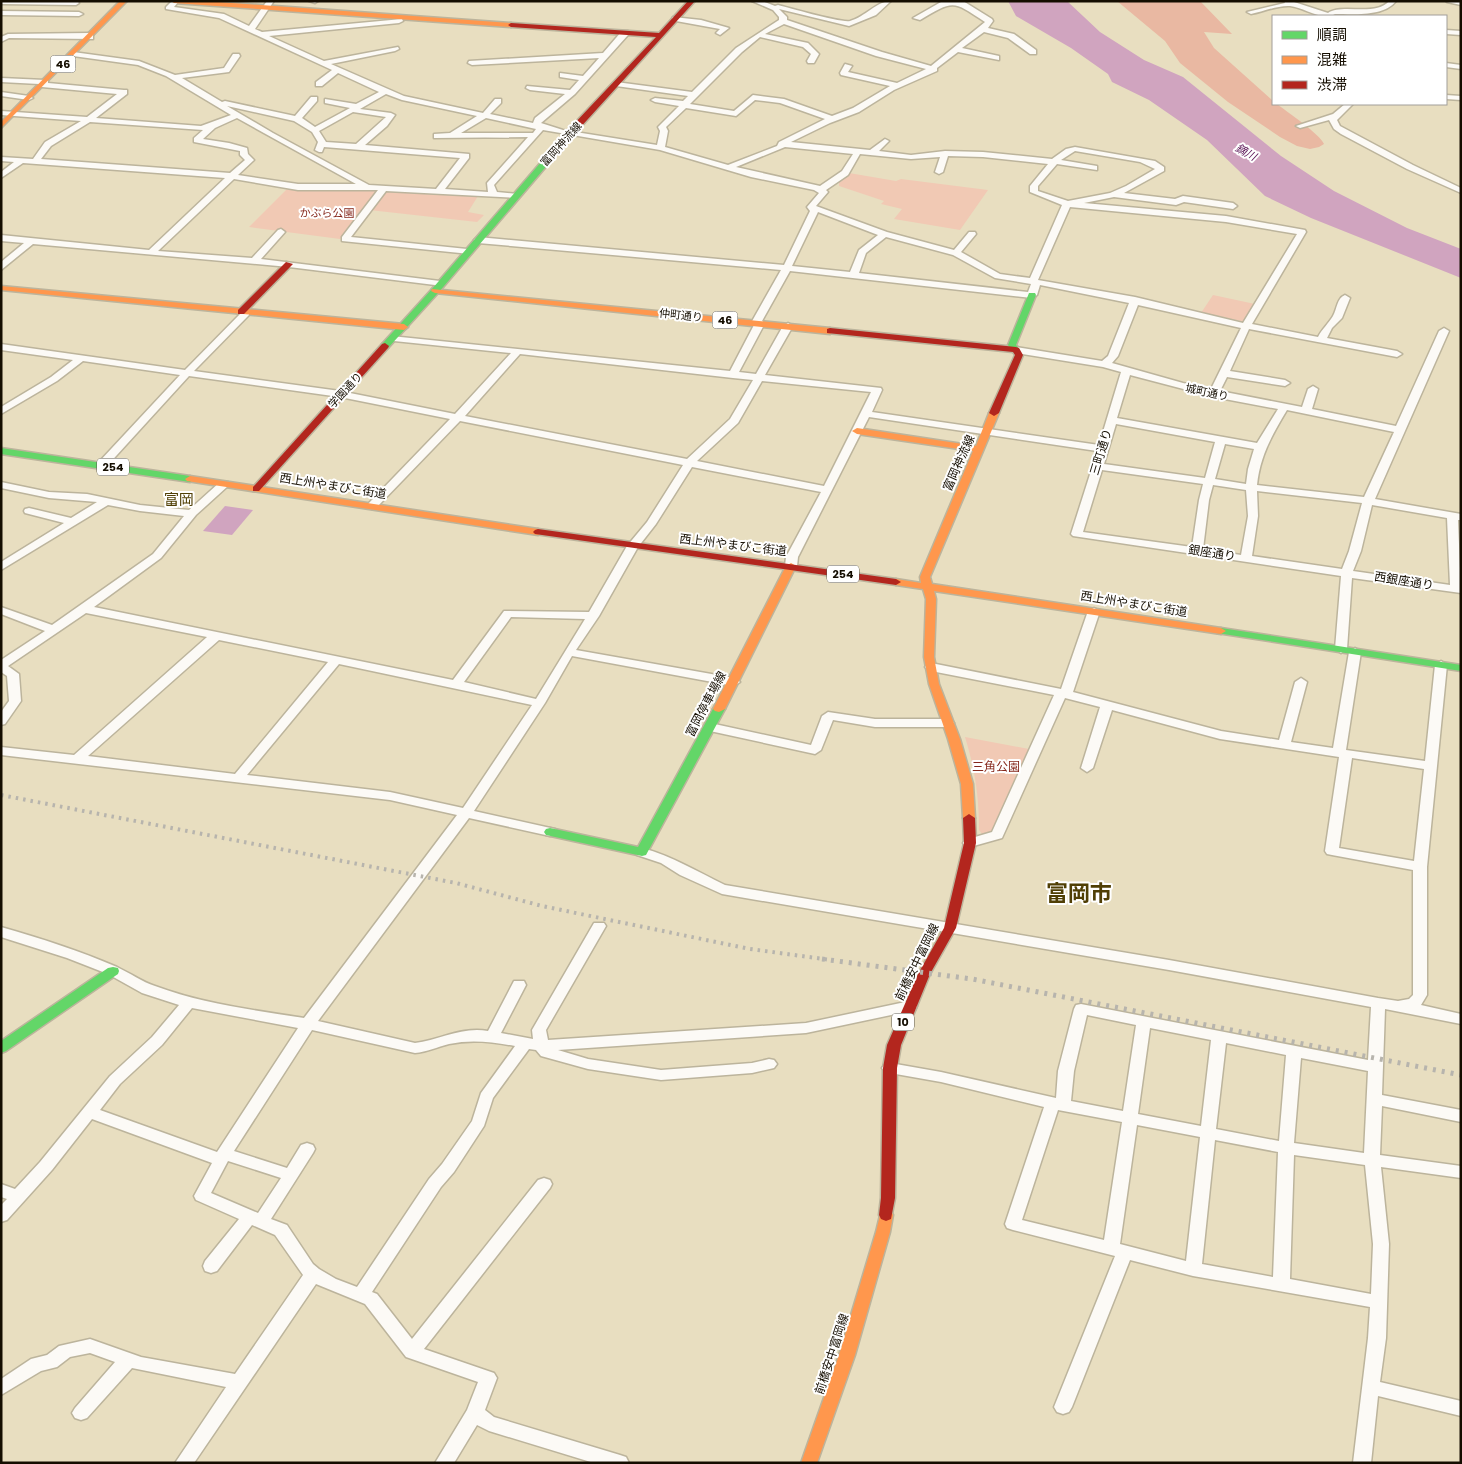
<svg xmlns="http://www.w3.org/2000/svg" width="1462" height="1464" viewBox="0 0 1462 1464" font-family="Poppins,'Noto Sans JP',sans-serif">
	<style>
		.green { fill: #f1c9b4 }
		.forest { fill: #e9b8a2 }
		.water { fill: #d0a4bf }
		.lines { fill: none; stroke-linecap: round; stroke-linejoin: round }
		.street-casing { stroke: #bcb49c; stroke-width: 3 }
		.fast-casing { stroke: #bcb49c; stroke-width: 3 }
		.slow-casing { stroke: #bcb49c; stroke-width: 3 }
		.jam-casing { stroke: #bcb49c; stroke-width: 3 }
		.street { fill: #fcfaf6; fill-rule: evenodd }
		.fast { fill: #63d668; fill-rule: evenodd }
		.slow { fill: #ff974d; fill-rule: evenodd }
		.jam { fill: #b3261e; fill-rule: evenodd }
		.rail-far1 { stroke: #b7b4ad; stroke-width: 4; stroke-dasharray: 2.5 5; stroke-linecap: butt }
		.rail { stroke: #b7b4ad; stroke-width: 5; stroke-dasharray: 3 6; stroke-linecap: butt }
		.labels { text-anchor: middle; stroke-width: 4; stroke-linejoin: round; paint-order: stroke }
		.shield { fill: #fff; stroke: #5a564c; stroke-width: 1 }
		.shield-label { font-size: 11px; font-weight: bold; fill: #140d00 }
		.far-street-label { font-size: 11px; fill: #140d00; stroke: #fff }
		.far-water-label { font-size: 11px; font-style: italic; fill: #5b1557; stroke: #fff }
		.far-park-label { font-size: 11px; fill: #85271b; stroke: #fff }
		.street-label { font-size: 12px; fill: #140d00; stroke: #fff }
		.park-label { font-size: 12px; fill: #85271b; stroke: #fff }
		.quarter-label { font-size: 15px; fill: #503f05; stroke: #fff }
		.town-label { font-size: 22px; font-weight: bold; fill: #503f05; stroke: #fff }
	</style>
	<rect width="100%" height="100%" fill="#e8dec0"/>
	<g class="green">
		<polygon points="849,173 896,181 901,179 988,190 960,230 894,219 902,209 881,204 884,201 839,186 839,183 835,182"/>
		<polygon points="288,188 379,190 340,239 249,227"/>
		<polygon points="387,190 478,196 468,212 484,215 477,222 369,210"/>
		<polygon points="1213,295 1255,304 1246,322 1201,313"/>
		<path d="M965,737L1029,749L995,830L989,834H982L979,830C979,796 975,770 965,737Z"/>
	</g>
	<path class="forest" d="M1117,1H1200L1232,34L1204,32L1214,48L1273,101V104H1277C1287,112 1320,134 1324,144L1319,147L1310,149L1297,146L1280,137L1228,102L1180,63L1165,41Z"/>
	<g class="water">
		<polygon points="1008,1 1067,1 1100,32 1144,60 1183,77 1281,156 1334,191 1407,228 1461,249 1461,278 1311,218 1265,196 1207,140 1149,100 1112,82 1108,74 1071,48 1016,16"/>
		<polygon points="225,506 253,510 232,535 203,531"/>
	</g>
	<g class="lines">
		<g class="street-casing">
			<g id="street">
				<polygon points="1,1 77,1 79,3 76,5 1,4"/>
				<path d="M172,1H179L174,7L224,14L249,26L267,1H274L255,29L262,32L402,19L403,21L399,23L269,36L324,61L398,47L399,49L395,51L331,64L404,96L483,113L495,99H501V103L490,114L533,123L535,118L565,94L530,90L526,88L527,86L570,90L579,80L560,77V73L583,76L599,58L472,65L468,63L469,61L603,53L622,31H628V35L575,94L541,123L563,130L657,145L660,131L658,127L679,106L655,102L651,100L655,98L683,101L688,96L616,86L612,84L616,82L692,92L736,48L779,20V17L773,10L752,1H762L775,6L778,5C790,8 841,23 850,21C865,17 877,1 891,1L876,15L849,26L779,9L787,17V20L882,52L931,66L985,22C952,0 954,0 920,20L913,18L941,2L963,1L992,19L993,21L988,28L1014,34L1036,50V54H1030L1008,38L984,32L962,48L999,56V60L958,52L937,68V71L894,90L859,112L830,123L791,142L870,150L885,139L889,141L879,151L911,155L945,151L983,152L1052,159L1066,149L1075,147L1155,161L1164,167V171L1124,193L1175,199L1183,196L1233,203L1237,206L1233,209L1184,202L1176,205L1114,197L1084,203L1226,216L1305,230L1306,232L1252,324L1318,337C1322,329 1329,323 1333,316C1337,309 1337,298 1345,295L1350,298L1342,318L1332,328L1327,338L1397,351L1402,354L1397,357L1249,329L1230,371L1285,380L1290,383L1285,386L1227,377L1220,391L1302,407L1308,389L1313,386L1318,389L1312,409L1396,426L1439,331L1444,328L1449,331L1375,499L1461,514V520H1458L1461,593L1352,578L1347,649L1341,653L1335,649L1341,576L1073,536L1071,534L1092,468L1091,466L1097,451L869,417L798,557L797,566L791,569L785,566L786,557L821,492L692,467L656,524L638,547L599,616L576,650L734,678L740,682L734,686L572,656L545,703L474,811L555,829L557,832L555,835L550,836L469,818L318,1021L415,1043C439,1040 463,1026 488,1031L514,981H524L526,985L501,1033L533,1039L532,1030L594,923H604L606,926L546,1030L548,1040L806,1023L910,1001L915,1002L917,1006L915,1010L910,1011L806,1033L558,1050L588,1059L661,1070L752,1063L769,1059L774,1060L777,1064L774,1068L752,1073L661,1080L588,1069L541,1056L536,1050L529,1049L493,1098L484,1126L454,1172L441,1187L372,1292L377,1294L412,1339L538,1180L544,1178L550,1180L552,1184L550,1188L424,1349L494,1373L497,1378L485,1410L494,1417L620,1455L626,1457L629,1463H594L489,1431L477,1425L454,1463H435L467,1410L478,1382L406,1357L365,1304L316,1284L194,1463H175L226,1387L132,1368L87,1418L81,1420L75,1418L72,1413L75,1408L115,1362L90,1353L70,1357L57,1367L41,1371L1,1395V1379L31,1359L47,1355L59,1346L90,1339L141,1357L235,1374L303,1275L275,1235L252,1225L217,1271L211,1273L205,1271L203,1266L205,1261L239,1219L196,1200L194,1196L212,1163L92,1119L52,1170L7,1220L1,1222V1205L7,1199L1,1197V1184L15,1189L40,1162L110,1076L152,1037L179,1005L142,993L108,974L67,958L1,937V927C40,938 80,951 117,967C130,973 142,982 155,986C203,1004 254,1010 304,1018L457,815L390,800L1,755V747L74,755L207,637L86,613L8,666L19,674L21,701L5,724L1,725V712L9,701L7,676L1,672V660L45,631L1,614V607L52,625L153,554L184,516L140,511L108,505L1,570V562L64,523L25,513L24,511L25,509L29,508L71,518L97,502L49,498L1,488V482L49,492L87,494L140,505L189,510L220,482H228L229,484L228,486L196,515L161,558L94,607L453,680L504,611L589,612L627,546L647,522L683,465L460,421L376,508L372,509L367,506L368,504L450,419L340,397L189,376L106,467L102,468L97,465L98,463L180,375L83,361L57,381L1,414V407L51,377L73,360L1,350V344L185,370L243,311H249V315L194,371L340,391L455,414L511,353L394,341L389,338L391,336L730,371L754,325L751,323L781,270L478,243L474,240L478,237L784,265L810,211L807,207L819,193L814,190L751,177L660,150L543,130L494,185L497,192L518,194V198L386,191L351,237L467,249L470,250V254L342,241V237L378,190H298L234,179L158,251L252,258L278,230L281,229L285,232L261,259L440,281L445,284L443,286L289,267L33,244L1,270V262L24,243L1,241V235L149,250L225,178L23,163L1,178V172L14,162L1,161V157L33,159L45,142L81,121L1,115V111L87,117L117,94L42,87L39,84L1,82V78L45,80H48V83L124,90H127V94L96,118L201,126L231,115L166,76L138,65L73,56L69,54L73,52L139,61L175,75L224,68L233,54H239L240,56L229,72L182,78L222,102L225,101L295,116L311,97H317V101L302,118L315,127L350,108L325,103V99L356,104L379,92L338,73L322,86H316V82L332,70L219,18L166,9V7ZM784,24L876,56L926,69L897,83L848,72L852,66L845,64L840,73L841,75L890,86L853,108L832,116L784,99L753,95L734,111L690,104L742,52L760,37L803,47L811,54L807,61L808,63H814L819,54L808,43L765,34ZM386,94L402,100L477,116L450,133L434,134V138L528,137L487,183L488,192L445,189L469,158V154L365,145L387,126L395,115L391,113L360,109ZM755,100L780,103L825,119L779,142L777,146L728,165L665,147L668,131L666,127L686,108L736,116ZM227,106L294,121L312,132L318,142L315,150L319,152H322L324,147L460,158L436,189L369,185L273,133ZM353,112L386,117L356,144L326,142L319,131ZM237,118L356,184H298L238,175L254,160L248,154L247,148L229,143L203,139L215,128ZM486,118L536,129L533,133H461ZM90,122L203,130L194,138V142L240,151V155L245,160L230,173L41,159L51,146ZM785,147L853,154L842,171L820,186L736,167ZM1075,151L1140,162L1155,169L1126,186L1110,193L1068,201L1038,191V186L1057,164L1097,170V166L1061,160ZM860,154L911,159L940,157L935,172L939,174L943,172L948,156L983,157L1048,164L1030,186V192L1062,205L1030,278L1000,274L961,252L976,234L975,232H969L954,250L887,232L816,206L828,192L826,190L848,175ZM1070,207L1226,222L1297,234L1243,323L1135,297L1038,280ZM818,212L878,235L859,250L850,272L792,266ZM886,237L953,255L995,278L1031,284L1028,292L859,273L866,253ZM790,271L1032,298L1037,295L1040,285L1129,303L1108,356L1102,361L1016,347L1011,350L1016,353L1103,367L1121,372L1099,445L872,412L882,390L881,388L765,375L793,326L788,323L783,326L756,374L739,372L765,323L762,321ZM1138,305L1241,328L1211,389L1183,383L1112,363L1118,356ZM520,354L733,378L753,380L730,419L687,459L465,416ZM1130,375L1214,397L1278,409L1257,443L1117,418ZM762,381L871,392L824,486L697,461L738,423ZM1287,410L1394,432L1364,497L1257,485C1260,456 1272,435 1287,410ZM1116,424L1215,442L1205,478L1104,464ZM1225,444L1254,449L1248,469L1246,484L1215,479ZM1102,470L1203,484L1199,500L1192,547L1083,532ZM1213,485L1246,490L1248,516L1241,555L1203,549L1209,500ZM1257,491L1362,503L1349,551L1342,569L1252,556L1258,516ZM1372,505L1447,518L1450,585L1353,571L1361,551ZM511,617L585,619L536,699L464,682ZM219,640L328,662L235,774L88,756ZM339,664L532,705L463,808L390,792L247,775ZM192,1008L298,1028L217,1152L100,1110L120,1084L162,1045ZM312,1030L415,1053C427,1052 437,1047 449,1044C472,1039 492,1042 515,1046L481,1093L472,1121L442,1164L429,1179L357,1287L336,1279L319,1269L313,1264L287,1225L271,1219L313,1153L315,1149L313,1145L307,1143L301,1145L287,1168L234,1151ZM228,1161L281,1178L258,1213L211,1193Z"/>
				<polygon points="309,1 318,1 315,3"/>
				<path d="M1284,1H1291L1328,13C1342,3 1376,17 1389,1H1396C1384,17 1353,14 1335,14C1323,22 1303,7 1290,6C1278,5 1262,12 1251,14L1247,12L1285,3Z"/>
				<polygon points="1446,1 1461,1 1461,5 1447,2"/>
				<polygon points="1,11 79,12 83,14 79,16 1,15"/>
				<polygon points="673,17 701,20 729,28 720,35 716,33 720,29 676,21 672,19"/>
				<polygon points="1446,30 1461,31 1461,35 1446,34"/>
				<polygon points="89,33 93,35 93,39 9,38 1,42 1,37 8,34"/>
				<polygon points="1446,63 1461,65 1461,69 1446,67"/>
				<polygon points="1,92 29,96 33,98 29,100 1,96"/>
				<polygon points="1446,95 1461,96 1461,100 1446,99"/>
				<polygon points="1345,104 1353,104 1337,120 1340,126 1413,165 1461,188 1461,193 1407,169 1341,134 1334,129 1329,120 1300,128 1296,126 1333,114"/>
				<path d="M1094,608L1100,611L1073,692L1221,731L1279,740L1295,682L1301,678L1307,682L1291,742L1333,748L1349,652L1355,648L1361,652L1346,750L1425,761L1435,665L1441,661L1447,665L1427,867V995L1421,1005L1461,1014V1024L1385,1009L1382,1095L1461,1110V1122L1382,1106L1380,1155L1461,1166V1178L1381,1167L1389,1244L1386,1338L1380,1382L1461,1401V1416L1378,1396L1371,1463H1353L1368,1338L1370,1307L1193,1276L1130,1260L1072,1407L1069,1412L1063,1414L1057,1412L1054,1407L1115,1256L1013,1230L1007,1228L1005,1224L1044,1107L941,1082L890,1073L885,1072L882,1068L885,1064L890,1063L941,1072L1056,1098L1058,1071L1074,1009L1076,1005L1081,1004L1368,1060L1371,1007L1169,970L722,894L680,875L661,863L637,855L635,852L637,849L642,848C672,856 698,872 725,885L1169,960L1378,998L1398,1001L1409,999L1413,995V870L1332,855L1327,854L1325,851L1339,757L1220,739L1112,710L1093,768L1087,772L1081,768L1100,707L1065,698L1002,838L970,847L965,846L963,843L965,840L992,832L1054,695L931,671L925,667L931,663L1061,689L1088,611ZM1352,758L1424,769L1414,861L1339,848ZM1087,1015L1136,1025L1123,1111L1071,1101L1074,1071ZM1150,1028L1211,1040L1201,1126L1138,1114ZM1226,1043L1286,1055L1279,1141L1216,1129ZM1301,1058L1368,1071L1364,1153L1294,1143ZM1058,1110L1122,1122L1104,1240L1022,1220ZM1137,1125L1200,1137L1186,1261L1120,1244ZM1215,1140L1278,1152L1273,1277L1202,1264ZM1294,1155L1365,1165L1373,1244L1371,1294L1290,1279Z"/>
				<polygon points="828,712 875,719 948,719 954,723 948,727 875,727 833,720 821,750 815,754 710,731 704,727 710,723 811,745 822,716"/>
			</g>
		</g>
		<g class="fast-casing">
			<g id="fast">
				<polygon points="572,126 579,128 438,293 388,348 382,348 382,344 432,289"/>
				<polygon points="1029,293 1035,293 1036,295 1016,345 1020,350 1016,353 1013,352 1008,345"/>
				<polygon points="1,448 190,476 195,479 190,482 1,454"/>
				<polygon points="1221,628 1461,665 1461,671 1217,633 1216,631 1217,629"/>
				<polygon points="719,706 725,709 646,855 642,856 546,835 544,832 546,829 550,828 638,847 713,709"/>
				<polygon points="113,967 118,968 119,971 118,974 6,1051 1,1053 1,1041 108,968"/>
			</g>
		</g>
		<g class="slow-casing">
			<g id="slow">
				<polygon points="120,1 127,1 1,128 1,122"/>
				<polygon points="171,1 204,1 511,23 514,25 511,27 174,3"/>
				<polygon points="1,286 404,324 408,327 404,330 1,290"/>
				<polygon points="432,289 830,328 834,331 830,334 435,293 431,291"/>
				<polygon points="994,410 999,413 930,577 932,584 1221,628 1226,631 1221,634 934,591 936,599 934,657 939,684 960,739 973,784 975,818 969,822 963,818 961,784 948,739 929,684 924,657 926,599 923,589 896,585 891,582 896,579 921,583 920,577 973,451 857,434 852,431 857,428 976,446 989,413"/>
				<polygon points="190,476 538,529 543,532 538,535 187,481 185,479"/>
				<polygon points="791,563 796,566 725,709 719,712 715,711 713,709 786,566"/>
				<polygon points="886,1209 891,1211 893,1215 890,1232 855,1355 817,1463 801,1463 839,1355 876,1232 881,1211"/>
			</g>
		</g>
		<g class="jam-casing">
			<g id="jam">
				<polygon points="688,1 695,1 578,130 572,130 572,126 656,37 511,27 508,25 511,23 659,33"/>
				<polygon points="286,262 293,264 244,314 238,314 238,310"/>
				<polygon points="830,328 1016,347 1019,348 1023,355 999,413 994,416 989,413 1015,355 1013,352 827,333 827,329"/>
				<polygon points="385,343 389,346 388,348 259,491 253,491 253,487 382,344"/>
				<polygon points="538,529 896,579 901,582 896,585 535,534 533,532 535,530"/>
				<polygon points="969,814 975,818 976,843 956,928 930,974 901,1045 897,1068 895,1198 891,1219 886,1221 881,1219 879,1215 881,1198 883,1068 887,1045 918,974 944,928 964,843 963,818"/>
			</g>
		</g>
		<use href="#street" class="street"/>
		<use href="#fast" class="fast"/>
		<use href="#slow" class="slow"/>
		<use href="#jam" class="jam"/>
		<polyline class="rail-far1" points="1,795 456,883 542,906 750,949 831,960"/>
		<polyline class="rail" points="822,959 972,979 1461,1075"/>
	</g>
	<g class="labels">
		<g class="shield">
			<rect x="50.5" y="55.5" width="25" height="17" rx="4"/>
			<rect x="712.5" y="311.5" width="25" height="17" rx="4"/>
			<rect x="97" y="458.5" width="32" height="17" rx="4"/>
			<rect x="827" y="565.5" width="32" height="17" rx="4"/>
			<rect x="892" y="1013.5" width="22" height="17" rx="4"/>
		</g>
		<g class="shield-label">
			<text x="63" y="68">46</text>
			<text x="725" y="324">46</text>
			<text x="113" y="471">254</text>
			<text x="843" y="578">254</text>
			<text x="903" y="1026">10</text>
		</g>
		<g class="far-street-label">
			<text transform="translate(561 144) rotate(-48)" y="4">富岡神流線</text>
			<text transform="translate(681 315) rotate(6)" y="4">仲町通り</text>
			<text transform="translate(345 390) rotate(-47)" y="4">学園通り</text>
			<text transform="translate(1207 392) rotate(12)" y="4">城町通り</text>
		</g>
		<g class="far-water-label">
			<text transform="translate(1246 152) rotate(29)" y="4">鏑川</text>
		</g>
		<g class="far-park-label">
			<text x="327" y="217">かぶら公園</text>
		</g>
		<g class="street-label">
			<text transform="translate(1101 452) rotate(-73)" y="4">三町通り</text>
			<text transform="translate(959 463) rotate(-66)" y="4">富岡神流線</text>
			<text transform="translate(333 486) rotate(9)" y="4">西上州やまびこ街道</text>
			<text transform="translate(733 545) rotate(7)" y="4">西上州やまびこ街道</text>
			<text transform="translate(1212 553) rotate(8)" y="4">銀座通り</text>
			<text transform="translate(1404 581) rotate(9)" y="4">西銀座通り</text>
			<text transform="translate(1134 604) rotate(9)" y="4">西上州やまびこ街道</text>
			<text transform="translate(706 704) rotate(-62)" y="4">富岡停車場線</text>
			<text transform="translate(917 962) rotate(-64)" y="4">前橋安中富岡線</text>
			<text transform="translate(832 1354) rotate(-72)" y="4">前橋安中富岡線</text>
		</g>
		<g class="park-label">
			<text x="996" y="771">三角公園</text>
		</g>
		<g class="quarter-label">
			<text x="179" y="505">富岡</text>
		</g>
		<g class="town-label">
			<text x="1079" y="901">富岡市</text>
		</g>
	</g>
	<rect width="1462" height="1464" fill="none" stroke="#140d00" stroke-width="5"/>
	<rect x="1272" y="15" width="175" height="90" fill="#ffffff" stroke="#a19e99"/>
	<rect x="1282" y="31" width="25" height="8" fill="#63d668" stroke="#a19e99"/>
	<text x="1317" y="40" font-size="15" fill="#140d00">順調</text>
	<rect x="1282" y="56" width="25" height="8" fill="#ff974d" stroke="#a19e99"/>
	<text x="1317" y="65" font-size="15" fill="#140d00">混雑</text>
	<rect x="1282" y="81" width="25" height="8" fill="#b3261e" stroke="#a19e99"/>
	<text x="1317" y="90" font-size="15" fill="#140d00">渋滞</text>
</svg>
